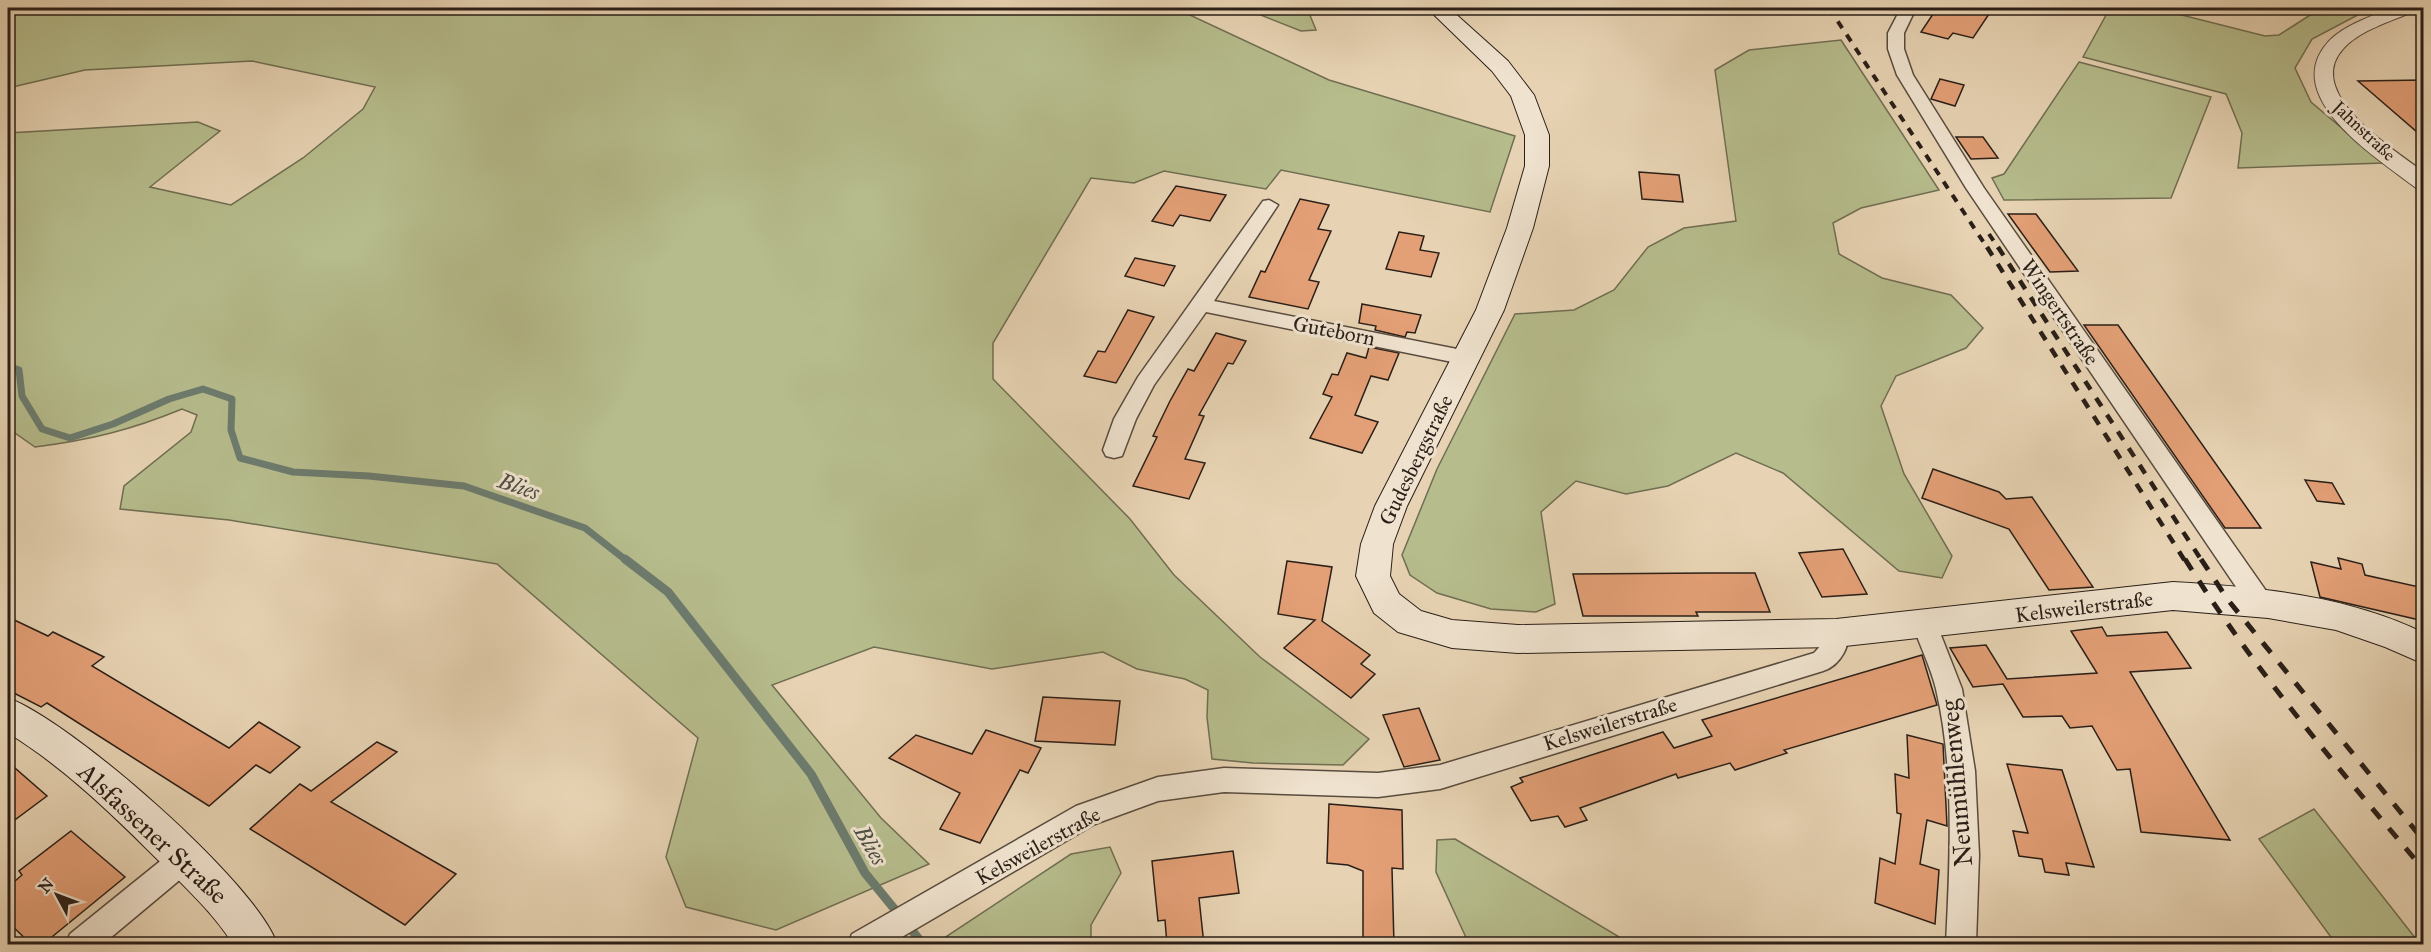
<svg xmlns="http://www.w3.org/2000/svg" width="2431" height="952" viewBox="0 0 2431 952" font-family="'IM FELL Great Primer',serif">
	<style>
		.green { fill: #b6bc8c; stroke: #706e52; stroke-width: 1.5 }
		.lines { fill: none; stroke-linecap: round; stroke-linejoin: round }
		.stream-far1 { stroke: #6c7b6e; stroke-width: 7 }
		.stream { stroke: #6c7b6e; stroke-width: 9 }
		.building { fill: #e39f76; stroke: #2a1f18; stroke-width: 1.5 }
		.minor-casing { stroke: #594c3f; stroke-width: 3 }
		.tertiary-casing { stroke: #594c3f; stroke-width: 2 }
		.secondary-casing { stroke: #2a1f18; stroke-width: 2 }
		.minor { fill: #efe2ce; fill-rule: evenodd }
		.tertiary { fill: #efe2ce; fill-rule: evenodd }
		.secondary { fill: #efe2ce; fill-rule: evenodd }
		.rail-far2 { stroke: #2a1f18; stroke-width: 4; stroke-dasharray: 8 8; stroke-linecap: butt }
		.rail-far1 { stroke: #2a1f18; stroke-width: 4.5; stroke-dasharray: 10 10; stroke-linecap: butt }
		.rail { stroke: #2a1f18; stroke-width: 5; stroke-dasharray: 13 13; stroke-linecap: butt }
		.labels { text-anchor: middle; stroke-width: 6; stroke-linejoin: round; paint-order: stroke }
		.far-street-label { font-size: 18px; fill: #2a1f18; stroke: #efe2ce }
		.street-label { font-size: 21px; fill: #2a1f18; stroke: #efe2ce }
		.water-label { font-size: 22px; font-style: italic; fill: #4b4d43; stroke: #efe2ce }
		.near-street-label { font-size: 26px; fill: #2a1f18; stroke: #efe2ce }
	</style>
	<rect width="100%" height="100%" fill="#e7d3b3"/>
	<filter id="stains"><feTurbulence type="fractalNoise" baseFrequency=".00333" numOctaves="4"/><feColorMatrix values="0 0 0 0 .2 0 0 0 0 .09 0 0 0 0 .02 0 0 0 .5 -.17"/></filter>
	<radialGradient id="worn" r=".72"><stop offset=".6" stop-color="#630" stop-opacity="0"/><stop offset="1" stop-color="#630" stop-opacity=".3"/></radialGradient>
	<g class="green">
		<path d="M8,8H1175L1329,80L1515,136L1490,212L1281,170L1266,189L1164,171L1134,183L1091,178L993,343V379L1130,519L1174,575L1260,657L1369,739L1343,765L1253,763L1212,759L1207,717L1208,690L1185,679L1137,669L1103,652L992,669L874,647L772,685L881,818L929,864L776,930L686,907L666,857L698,738L497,564L229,520L120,509L124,486L191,432L197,415L182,409C131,430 90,440 35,447L8,428V133L198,122L220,131L150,187L231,205L303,158L363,109L375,87L252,61L85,70L8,88Z"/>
		<polygon points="1243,8 1307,8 1316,30 1301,31"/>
		<polygon points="2110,8 2154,8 2265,36 2279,35 2321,8 2371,8 2312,39 2295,68 2311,102 2383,163 2238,168 2242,133 2226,94 2083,57"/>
		<polygon points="1841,40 1939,190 1861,208 1833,223 1839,254 1882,278 1951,295 1983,328 1966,348 1896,376 1881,406 1904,474 1952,556 1942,578 1899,571 1783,473 1736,453 1668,486 1626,494 1576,481 1541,512 1555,604 1536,612 1491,609 1437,593 1410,575 1402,555 1437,469 1515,314 1574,310 1614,290 1648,247 1684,228 1736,221 1715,70 1749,50"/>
		<polygon points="2079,62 2211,97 2171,198 2004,200 1992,178 2004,174"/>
		<polygon points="2314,809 2420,944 2336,944 2259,839"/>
		<polygon points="1455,839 1631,944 1469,944 1436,872 1437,840"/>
		<polygon points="1110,847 1121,873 1091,925 1091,944 935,944 1071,854"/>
	</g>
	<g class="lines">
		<polyline class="stream-far1" points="8,366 19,370 22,396 42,429 70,438 113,424 169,399 203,389 232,399 231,430 240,458 293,472 369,476 464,486 585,528 627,561"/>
		<polyline class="stream" points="625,559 668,592 811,774 865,873 923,944"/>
	</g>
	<g class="building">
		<polygon points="1937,8 1993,8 1973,38 1953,33 1948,39 1921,32"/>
		<polygon points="1940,79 1964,85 1955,106 1931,99"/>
		<polygon points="2424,80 2424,138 2358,81"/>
		<polygon points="1956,137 1983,137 1998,158 1971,159"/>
		<polygon points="1639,172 1679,175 1683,202 1642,199"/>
		<polygon points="1176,186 1226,195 1210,221 1180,215 1173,226 1152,221"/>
		<polygon points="1300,199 1329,205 1318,229 1331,231 1309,280 1319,282 1308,309 1249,297 1261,271 1265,272"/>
		<polygon points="2008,214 2036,214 2078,271 2050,272"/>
		<polygon points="1399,232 1424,236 1420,250 1439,253 1431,277 1386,269"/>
		<polygon points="1135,258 1175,266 1164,286 1125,276"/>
		<polygon points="1362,304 1421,315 1415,333 1407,332 1405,337 1375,330 1376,326 1359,323"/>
		<polygon points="1128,310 1154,317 1116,383 1084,376 1098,351 1105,352"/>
		<polygon points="2084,325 2118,325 2261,528 2225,528"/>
		<polygon points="1216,333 1246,341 1233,364 1228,363 1199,415 1204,416 1185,459 1205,463 1189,499 1133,486 1157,437 1153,436 1170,401 1188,369 1194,371"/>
		<polygon points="1369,347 1399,353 1388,380 1371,376 1355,415 1378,422 1362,453 1310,438 1332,397 1323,394 1332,374 1338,375 1347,353 1366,358"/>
		<polygon points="1933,469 1999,492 2006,499 2032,497 2093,587 2049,590 2009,529 1922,498"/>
		<polygon points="2305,480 2332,483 2344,504 2317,501"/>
		<polygon points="1843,549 1867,594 1822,597 1799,553"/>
		<polygon points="2338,558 2362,564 2365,575 2424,588 2424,621 2320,597 2311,562 2341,569"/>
		<polygon points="1287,561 1332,567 1322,621 1370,655 1361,664 1375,674 1351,698 1284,648 1315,620 1278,614"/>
		<polygon points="1709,573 1755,573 1770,612 1696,612 1698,616 1583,616 1573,574"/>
		<polygon points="8,617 48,636 53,632 104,657 92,666 229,748 259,722 300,747 270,773 256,765 209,806 47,703 41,707 8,690"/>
		<polygon points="2102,627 2107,636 2167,632 2191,668 2130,672 2230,840 2141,832 2130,769 2117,770 2092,726 2070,728 2062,716 2023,717 2003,684 1973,687 1950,648 1986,645 2007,679 2097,673 2071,631"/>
		<polygon points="1922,655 1937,705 1784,750 1787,753 1735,770 1730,763 1678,778 1676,774 1580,808 1587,820 1565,827 1558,816 1531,821 1511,787 1523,782 1520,778 1663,732 1674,748 1712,736 1702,720"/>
		<polygon points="1043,697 1120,701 1115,745 1035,741"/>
		<polygon points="1419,708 1440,760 1404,767 1383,715"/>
		<polygon points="986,730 1041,748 1028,773 1020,770 980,843 940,829 960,793 889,758 916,735 972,754"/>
		<polygon points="1907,735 1943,744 1947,826 1927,820 1920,864 1939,870 1935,924 1875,903 1880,858 1895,864 1901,814 1897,813 1895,774 1909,778"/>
		<polygon points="377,742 397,752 331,802 456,874 405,925 250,829 300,784 311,791"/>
		<polygon points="8,762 47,796 8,825"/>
		<polygon points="2007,764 2062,770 2094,867 2066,863 2069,875 2045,872 2042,859 2019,856 2013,831 2028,833"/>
		<polygon points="1329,804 1402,810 1403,869 1392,868 1394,945 1363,945 1363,871 1348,865 1327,863"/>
		<polygon points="71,831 125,877 42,945 32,945 8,922 8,887 22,875 19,871"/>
		<polygon points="1233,851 1239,893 1199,898 1204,945 1167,945 1165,920 1158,921 1152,861"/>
	</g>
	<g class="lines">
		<g class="minor-casing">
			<g id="minor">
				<polygon points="1901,8 1916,8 1904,33 1904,49 1913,75 1984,188 2271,598 2274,605 2271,612 2262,615 2253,612 1966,188 1897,75 1888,49 1888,33"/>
				<polygon points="1269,200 1278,205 1214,301 1467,351 1474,353 1477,358 1474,363 1467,365 1206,312 1154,385 1136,419 1122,456 1114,458 1106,456 1103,450 1114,419 1138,377 1263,201"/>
				<path d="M1925,615L1934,618L1937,625L1962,689L1975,771L1979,855L1976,944H1946C1950,863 1955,769 1936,689C1931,668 1920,646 1913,625L1916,618Z"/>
				<path d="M1836,623L1845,626C1854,643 1840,666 1823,671L1440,789L1378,797L1224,792L1158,801L1095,824L890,944H848L852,934L1076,806L1158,777L1224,768L1378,773L1440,765L1814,653L1822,644L1827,626Z"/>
				<polygon points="184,846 194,850 198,859 194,868 103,944 66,944 70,934 174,850"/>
			</g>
		</g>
		<g class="tertiary-casing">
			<path id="tertiary" d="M2392,8H2415L2412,12C2390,22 2360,30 2343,49C2303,93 2393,149 2424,172V189L2416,188C2377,158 2275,95 2331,39C2347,24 2372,16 2392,8Z"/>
		</g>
		<g class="secondary-casing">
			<g id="secondary">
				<path d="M1427,8H1449L1508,61L1534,95L1549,135V166L1533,228L1504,310L1407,506L1393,544L1390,576L1399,594L1421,611L1452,620L1518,625L1836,619L2173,582C2257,587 2347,595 2424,633V664L2385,647L2336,630L2268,618L2173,610L1836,647L1518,653L1452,648L1398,632L1374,613L1356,576L1361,544L1375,506L1476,310L1507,228L1525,166V135L1511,96L1492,71Z"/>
				<path d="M8,698C71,721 256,882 277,944H233C213,913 187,889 161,863C113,815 65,768 8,733Z"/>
			</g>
		</g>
		<use href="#minor" class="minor"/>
		<use href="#tertiary" class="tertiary"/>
		<use href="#secondary" class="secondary"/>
		<g class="rail-far2">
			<polyline points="1829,8 1988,249"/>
			<polyline points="1989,234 1999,249"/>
		</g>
		<g class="rail-far1">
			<polyline points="1987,247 2185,561"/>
			<polyline points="1998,247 2202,561"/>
		</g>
		<g class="rail">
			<path d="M2185,559C2254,670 2340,770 2424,870"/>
			<polyline points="2201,559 2228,600 2424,841"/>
		</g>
	</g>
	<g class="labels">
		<g class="far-street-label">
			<text transform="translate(2364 131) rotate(43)" y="6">Jahnstraße</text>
		</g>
		<g class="street-label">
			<text transform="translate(2060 312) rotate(56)" y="7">Wingertstraße</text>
			<text transform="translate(1334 331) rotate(11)" y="7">Guteborn</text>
			<text transform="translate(1416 460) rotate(-64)" y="7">Gudesbergstraße</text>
			<text transform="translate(2084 607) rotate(-7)" y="7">Kelsweilerstraße</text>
			<text transform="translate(1610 724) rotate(-17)" y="7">Kelsweilerstraße</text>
			<text transform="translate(1038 846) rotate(-29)" y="7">Kelsweilerstraße</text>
		</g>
		<g class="water-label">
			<text transform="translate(519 486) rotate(19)" y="8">Blies</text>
			<text transform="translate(871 845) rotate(60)" y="8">Blies</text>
		</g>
		<g class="near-street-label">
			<text transform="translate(1956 783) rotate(-95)" y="9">Neumühlenweg</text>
			<text transform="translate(153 833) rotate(43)" y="9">Alsfassener Straße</text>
		</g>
	</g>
	<rect width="2431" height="952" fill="none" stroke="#e7d3b3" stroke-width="30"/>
	<rect x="9" y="9" width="2413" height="934" fill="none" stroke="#2a1f18" stroke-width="3"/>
	<rect x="15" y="15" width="2401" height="922" fill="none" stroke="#2a1f18" stroke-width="1.5"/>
	<g transform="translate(57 895) rotate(311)" stroke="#efe2ce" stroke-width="4.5" paint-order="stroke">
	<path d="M0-4.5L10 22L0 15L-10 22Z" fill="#2a1f18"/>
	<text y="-9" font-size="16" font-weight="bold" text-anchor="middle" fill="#2a1f18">N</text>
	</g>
	<rect width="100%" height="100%" filter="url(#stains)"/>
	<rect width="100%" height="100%" fill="url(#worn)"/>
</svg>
